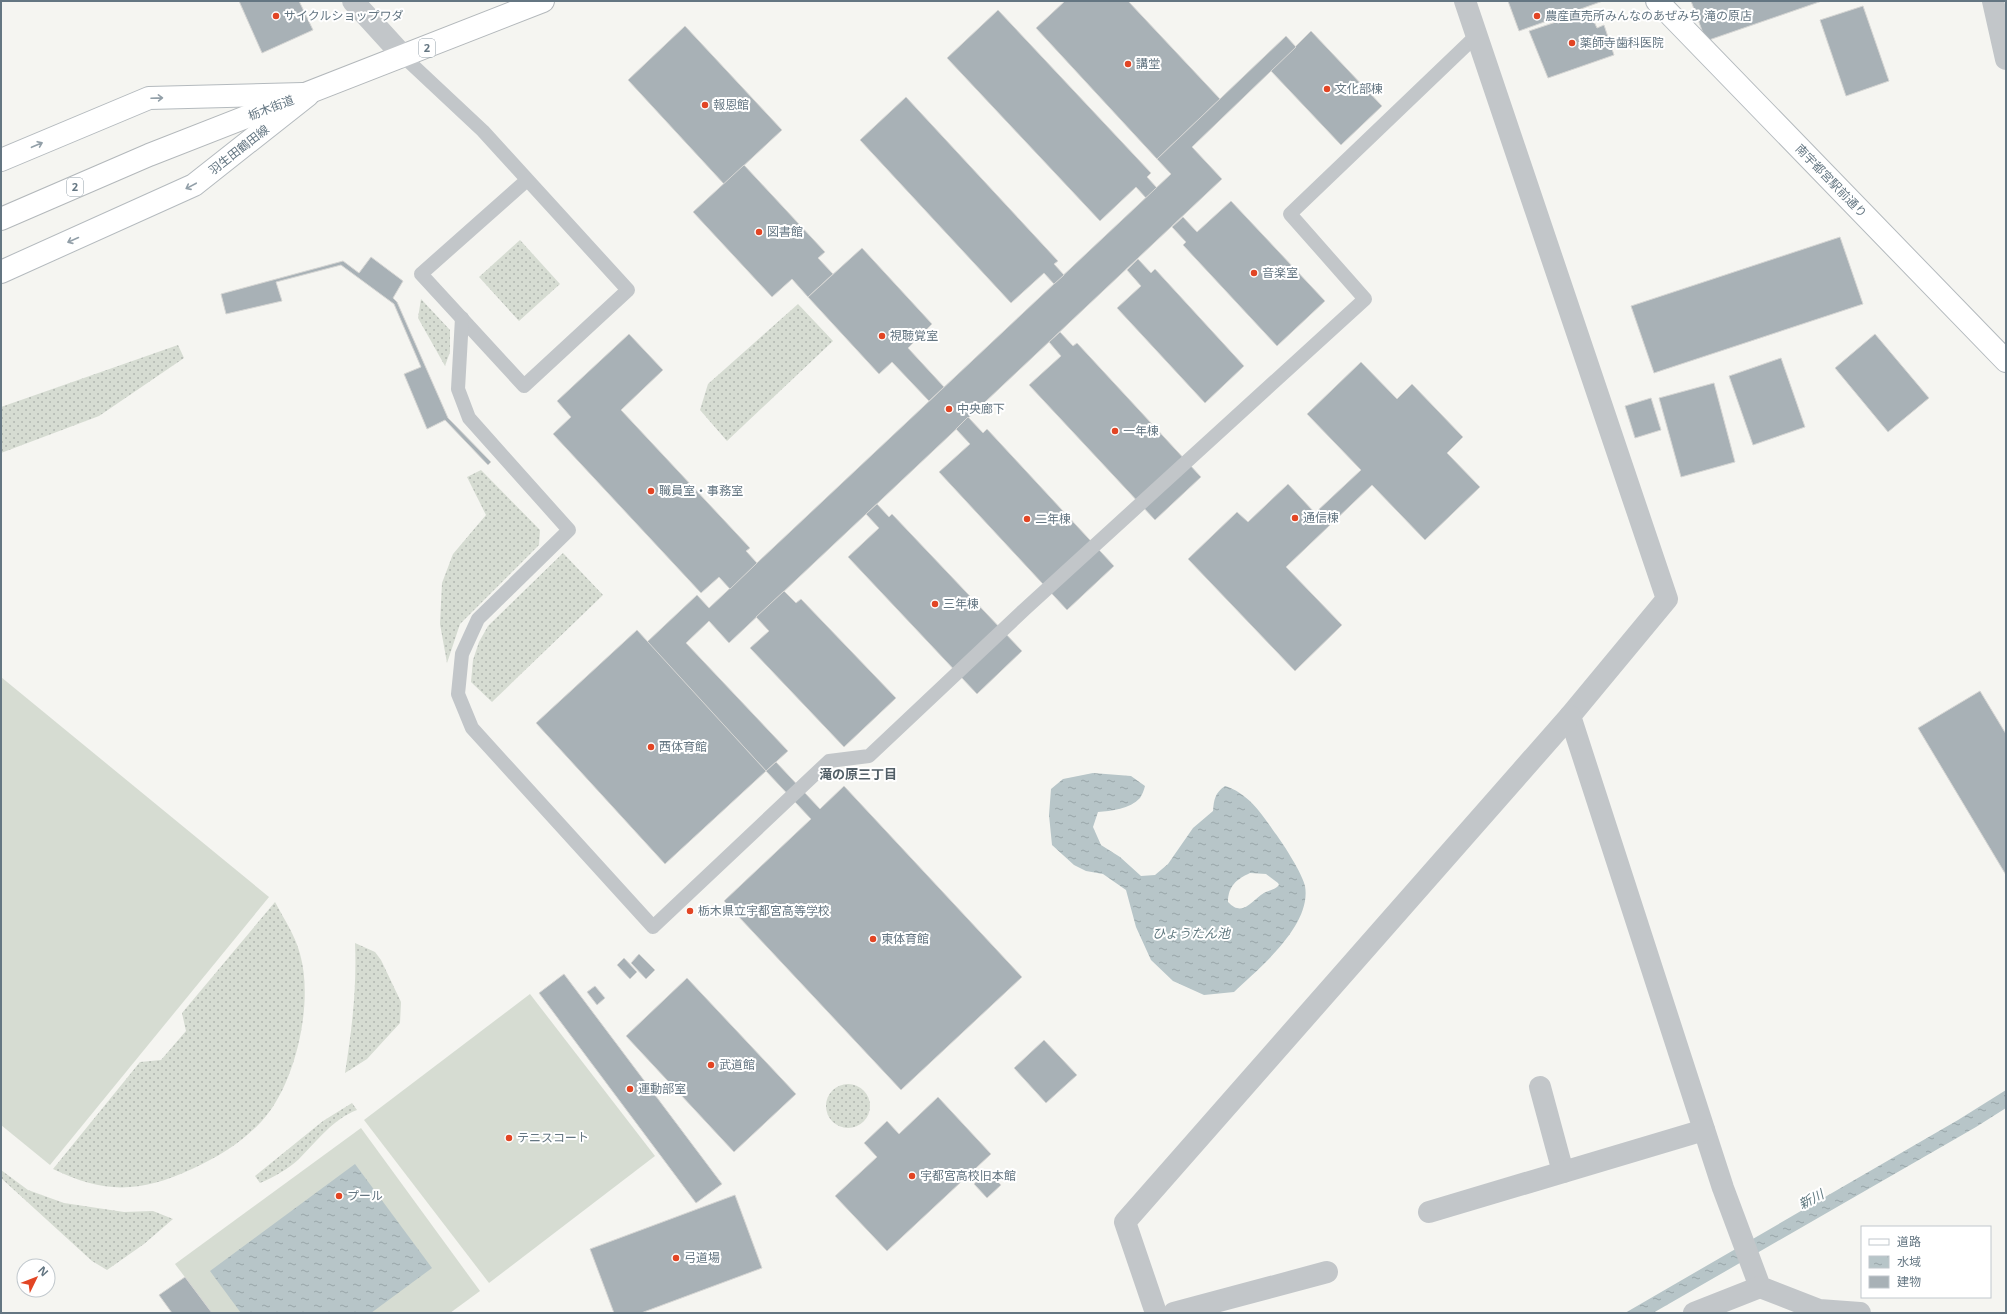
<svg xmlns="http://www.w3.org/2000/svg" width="2007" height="1314" viewBox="0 0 2007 1314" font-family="'Open Sans','Noto Sans JP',sans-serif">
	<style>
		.grass { fill: url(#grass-dots) }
		.pitch { fill: #d6dcd2 }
		.water { fill: url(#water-ripples); fill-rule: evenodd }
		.building { fill: #a8b1b6; stroke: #d6d6d4 }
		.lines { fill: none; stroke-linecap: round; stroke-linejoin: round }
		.secondary-casing { stroke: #b4babe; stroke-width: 24 }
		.primary-casing { stroke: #b3b8bb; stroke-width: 24 }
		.lane { stroke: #c2c6c9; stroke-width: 14 }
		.street { stroke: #c2c6c9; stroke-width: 22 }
		.secondary { stroke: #fff; stroke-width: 22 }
		.primary { stroke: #fff; stroke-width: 22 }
		.oneway { stroke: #929fa8 }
		.poi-dot { fill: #e24524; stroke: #fff; stroke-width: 1.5 }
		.labels { text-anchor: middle; stroke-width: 4; stroke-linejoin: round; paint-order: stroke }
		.shield { fill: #fff; stroke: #929fa8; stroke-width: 1 }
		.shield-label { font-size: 11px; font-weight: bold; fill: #647682 }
		.poi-label { font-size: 12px; fill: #647682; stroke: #fff; text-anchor: start }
		.street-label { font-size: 12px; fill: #647682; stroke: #fff }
		.neighbourhood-label { font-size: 13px; font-weight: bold; fill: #525f67; stroke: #fff }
		.water-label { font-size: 13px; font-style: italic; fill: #5f787f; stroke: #fff }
	</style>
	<defs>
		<pattern id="grass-dots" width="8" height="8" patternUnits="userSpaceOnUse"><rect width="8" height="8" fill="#d6dcd2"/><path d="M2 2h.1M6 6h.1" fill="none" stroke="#b1b7b0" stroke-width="1.8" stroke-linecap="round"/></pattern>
		<pattern id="water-ripples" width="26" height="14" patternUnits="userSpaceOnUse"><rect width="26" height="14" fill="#b7c5c8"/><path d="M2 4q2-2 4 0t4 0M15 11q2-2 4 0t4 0" fill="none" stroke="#98a5a8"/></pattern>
	</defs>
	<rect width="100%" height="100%" fill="#f5f5f1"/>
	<g class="grass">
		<polygon points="520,240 560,284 519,321 479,277"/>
		<polygon points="421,299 450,330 450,352 445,366 418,318"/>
		<polygon points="798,304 833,341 727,441 700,410 708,384"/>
		<polygon points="178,345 184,358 99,416 1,453 1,407"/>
		<polygon points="481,470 540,530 539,545 460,624 447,663 440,624 442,583 453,554 486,515 467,477"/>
		<polygon points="563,553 603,595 492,702 471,682 473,660 479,642 488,626"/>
		<path d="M275,902C284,919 295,935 300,954C314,1002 296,1085 261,1122C241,1143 218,1157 192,1169C140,1193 104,1194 53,1169L140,1062L161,1060L186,1031L182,1013Z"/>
		<path d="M355,943L375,952L381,960L401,1002L400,1023L367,1059L345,1073C352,1029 357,987 355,943Z"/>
		<circle cx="848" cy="1106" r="22"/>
		<path d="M352,1103L357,1110C333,1119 317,1141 299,1159C288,1169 274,1177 260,1183L255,1176L323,1121Z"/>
		<polygon points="1,1170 28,1190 64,1203 124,1212 153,1211 173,1219 144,1244 107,1270 92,1261 1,1178"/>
	</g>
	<g class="pitch">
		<polygon points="1,677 269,897 50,1165 1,1125"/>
		<polygon points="530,994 655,1156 489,1283 364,1120"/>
		<polygon points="361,1128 480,1291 450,1313 212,1313 175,1264"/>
	</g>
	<g class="water">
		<path d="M1093,773L1131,776L1145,786C1144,790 1142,795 1140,798C1130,809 1111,811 1098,812L1093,827L1101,845L1120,857L1141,876L1155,875L1168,864L1193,828L1213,811C1214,799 1215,793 1225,786C1248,793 1262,814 1275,833C1283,843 1303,875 1305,886C1312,926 1259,968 1234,992L1204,995L1173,981L1151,960L1136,927L1126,890L1103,874L1086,871L1074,865L1052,845L1049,815L1051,789L1063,779ZM1250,873L1266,874L1278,883L1279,885C1275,890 1269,890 1264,893C1252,900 1243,918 1228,902C1228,886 1237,879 1250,873Z"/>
		<polygon points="2006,1090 2006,1108 1976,1127 1653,1313 1625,1313 1958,1120"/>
		<polygon points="355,1164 432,1268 371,1313 241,1313 210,1271"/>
	</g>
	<g class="building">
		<polygon points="239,1 299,1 313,30 262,53"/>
		<polygon points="1065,1 1128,1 1220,99 1157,159 1036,28"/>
		<polygon points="1508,1 1603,1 1519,31"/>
		<polygon points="1691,1 1822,1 1706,41"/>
		<polygon points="1863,6 1889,81 1846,96 1820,20"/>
		<polygon points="998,10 1151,173 1147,177 1157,188 1146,198 1136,187 1100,221 947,58"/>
		<polygon points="1589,11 1597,28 1604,25 1614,55 1548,78 1529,31"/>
		<polygon points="685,26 782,130 724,184 628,80"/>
		<polygon points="1311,31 1382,106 1341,145 1271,71"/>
		<polygon points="1286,36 1296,47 1192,147 1222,179 729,643 709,621 686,643 788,751 766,771 647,642 697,595 709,608 1171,174 1157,159"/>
		<polygon points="906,97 1058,261 1054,264 1064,275 1054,284 1044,273 1011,303 860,140"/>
		<polygon points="744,165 825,252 818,258 833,274 808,297 792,279 772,297 693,212"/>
		<polygon points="1231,201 1325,301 1277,346 1183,245 1186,242 1172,227 1183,217 1197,232"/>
		<polygon points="1840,237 1863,304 1654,373 1631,306"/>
		<polygon points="862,248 932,324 908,348 944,387 929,401 892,362 879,374 808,297"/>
		<polygon points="371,257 403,281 393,298 397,302 448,418 491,462 488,465 445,420 427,429 404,374 421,367 394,304 341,265 276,282 282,301 226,314 221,294 343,261 359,273"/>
		<polygon points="1138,259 1151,273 1155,269 1244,366 1205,403 1117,308 1141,286 1127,270"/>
		<polygon points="1060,332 1073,346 1077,343 1201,477 1155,520 1029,385 1061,356 1049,342"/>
		<polygon points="629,334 663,370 621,410 750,548 746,551 757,563 730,589 719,577 701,593 553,434 571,417 557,401"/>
		<polygon points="1875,334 1929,398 1888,432 1835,368"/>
		<polygon points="1781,358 1805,427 1753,445 1729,376"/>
		<polygon points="1361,362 1397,399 1412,384 1463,437 1447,453 1480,487 1425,540 1372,485 1286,567 1342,625 1295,671 1188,559 1237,512 1248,522 1288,484 1315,513 1361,470 1307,414"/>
		<polygon points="1714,383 1735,462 1681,477 1659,398"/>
		<polygon points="1651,398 1661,430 1635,438 1625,406"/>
		<polygon points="968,417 983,433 987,429 1114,566 1067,610 939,472 970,444 956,429"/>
		<polygon points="877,504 889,517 892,514 1022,651 977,694 848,557 879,528 866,514"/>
		<polygon points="784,591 796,603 801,599 896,698 844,747 750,648 769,631 756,617"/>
		<polygon points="637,630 766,771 665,864 536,723"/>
		<polygon points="1980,691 2006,734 2006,875 1918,728"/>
		<polygon points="776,762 820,809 844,786 1022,977 901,1090 724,901 811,819 766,771"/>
		<polygon points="639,954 655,970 646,979 631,963"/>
		<polygon points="624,958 637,972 630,979 617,965"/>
		<polygon points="564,974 722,1184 696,1203 539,993"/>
		<polygon points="687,978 796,1094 734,1152 626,1036"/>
		<polygon points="595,986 605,998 597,1005 587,992"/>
		<polygon points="1044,1040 1077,1075 1046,1103 1014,1068"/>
		<polygon points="938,1097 991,1154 887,1251 835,1196 877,1157 864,1143 887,1121 899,1134"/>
		<polygon points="988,1171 1001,1185 987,1198 974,1184"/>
		<polygon points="735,1195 762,1268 641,1313 614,1313 590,1249"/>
		<polygon points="185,1277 212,1313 172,1313 159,1295"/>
	</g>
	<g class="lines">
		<g class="secondary-casing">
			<g id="secondary">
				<polyline points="1657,1 2006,361"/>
				<polyline points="1,160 149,98 303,94"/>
				<polyline points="1,272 194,185 308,95"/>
			</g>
		</g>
		<g class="primary-casing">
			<polyline id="primary" points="1,219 149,155 543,1"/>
		</g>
		<g class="lane">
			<polyline points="404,57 483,131 628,290 524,386 421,274 527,180"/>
			<polyline points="462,318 458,389 469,418 569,530 478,619 462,654 458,694 472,728 653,927 829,761 869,756 1025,609 1365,299 1290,214 1477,35"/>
		</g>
		<g class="street">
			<polyline points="353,1 404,57"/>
			<polyline points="1465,1 1667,599 1570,716 1723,1188 1760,1287 1819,1310 1860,1313"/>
			<polyline points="1993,1 2006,59"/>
			<polyline points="1540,1087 1563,1172"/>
			<polyline points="1429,1212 1704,1130"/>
			<polyline points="1156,1313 1125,1222 1570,716"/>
			<polyline points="1174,1313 1327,1272"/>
			<polyline points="1694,1313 1760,1287"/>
		</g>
		<use href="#secondary" class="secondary"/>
		<use href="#primary" class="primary"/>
	</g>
	<defs><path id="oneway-shaft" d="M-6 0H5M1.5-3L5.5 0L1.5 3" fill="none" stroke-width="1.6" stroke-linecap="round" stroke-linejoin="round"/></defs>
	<g class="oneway">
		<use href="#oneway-shaft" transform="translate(157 98) rotate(-2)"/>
		<use href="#oneway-shaft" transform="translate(37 145) rotate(-23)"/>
		<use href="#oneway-shaft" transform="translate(191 186) rotate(152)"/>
		<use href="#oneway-shaft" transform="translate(73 240) rotate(156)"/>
	</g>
	<g class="poi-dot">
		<circle cx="276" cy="16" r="4"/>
		<circle cx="1537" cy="16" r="4"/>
		<circle cx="1572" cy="43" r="4"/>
		<circle cx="1128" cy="64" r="4"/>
		<circle cx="1327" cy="89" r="4"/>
		<circle cx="705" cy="105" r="4"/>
		<circle cx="759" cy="232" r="4"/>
		<circle cx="1254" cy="273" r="4"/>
		<circle cx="882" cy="336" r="4"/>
		<circle cx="949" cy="409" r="4"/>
		<circle cx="1115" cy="431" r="4"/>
		<circle cx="651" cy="491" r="4"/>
		<circle cx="1295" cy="518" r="4"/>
		<circle cx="1027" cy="519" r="4"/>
		<circle cx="935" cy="604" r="4"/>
		<circle cx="651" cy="747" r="4"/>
		<circle cx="690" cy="911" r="4"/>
		<circle cx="873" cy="939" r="4"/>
		<circle cx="711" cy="1065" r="4"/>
		<circle cx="630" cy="1089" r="4"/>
		<circle cx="509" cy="1138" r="4"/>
		<circle cx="912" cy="1176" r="4"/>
		<circle cx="339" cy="1196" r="4"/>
		<circle cx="676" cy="1258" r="4"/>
	</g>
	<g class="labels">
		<g class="shield">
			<rect x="419" y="39" width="16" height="18" rx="3"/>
			<rect x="67" y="178" width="16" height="18" rx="3"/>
		</g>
		<g class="shield-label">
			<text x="427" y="52">2</text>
			<text x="75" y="191">2</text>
		</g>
		<g class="poi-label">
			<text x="284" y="20">サイクルショップワダ</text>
			<text x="1545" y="20">農産直売所みんなのあぜみち 滝の原店</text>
			<text x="1580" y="47">薬師寺歯科医院</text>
			<text x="1136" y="68">講堂</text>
			<text x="1335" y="93">文化部棟</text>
			<text x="713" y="109">報恩館</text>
			<text x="767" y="236">図書館</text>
			<text x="1262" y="277">音楽室</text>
			<text x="890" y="340">視聴覚室</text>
			<text x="957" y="413">中央廊下</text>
			<text x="1123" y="435">一年棟</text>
			<text x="659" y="495">職員室・事務室</text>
			<text x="1303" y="522">通信棟</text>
			<text x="1035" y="523">二年棟</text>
			<text x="943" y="608">三年棟</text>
			<text x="659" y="751">西体育館</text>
			<text x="698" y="915">栃木県立宇都宮高等学校</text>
			<text x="881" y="943">東体育館</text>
			<text x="719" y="1069">武道館</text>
			<text x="638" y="1093">運動部室</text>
			<text x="517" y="1142">テニスコート</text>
			<text x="920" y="1180">宇都宮高校旧本館</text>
			<text x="347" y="1200">プール</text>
			<text x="684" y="1262">弓道場</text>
		</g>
		<g class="street-label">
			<text transform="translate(271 108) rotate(-21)" y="4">栃木街道</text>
			<text transform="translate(239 150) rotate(-38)" y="4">羽生田鶴田線</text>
			<text transform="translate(1831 181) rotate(46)" y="4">南宇都宮駅前通り</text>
		</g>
		<g class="neighbourhood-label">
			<text x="858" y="779">滝の原三丁目</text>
		</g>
		<g class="water-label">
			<text x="1191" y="938">ひょうたん池</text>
			<text transform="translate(1811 1199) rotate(-28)" y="5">新川</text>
		</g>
	</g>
	<rect width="2007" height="1314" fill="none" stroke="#647682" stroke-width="4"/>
	<rect x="1861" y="1226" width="130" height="72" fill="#ffffff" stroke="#c1c8cd"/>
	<rect x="1869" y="1239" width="20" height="6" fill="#ffffff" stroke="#c1c8cd"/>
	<text x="1897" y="1246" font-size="12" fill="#647682">道路</text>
	<rect x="1869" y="1256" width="20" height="12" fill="url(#water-ripples)" stroke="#c1c8cd"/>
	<text x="1897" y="1266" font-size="12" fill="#647682">水域</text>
	<rect x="1869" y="1276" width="20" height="12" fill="#a8b1b6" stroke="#c1c8cd"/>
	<text x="1897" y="1286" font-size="12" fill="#647682">建物</text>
	<g transform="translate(36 1278) rotate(47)"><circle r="19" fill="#ffffff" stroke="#c1c8cd"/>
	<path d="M0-3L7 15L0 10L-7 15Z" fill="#e24524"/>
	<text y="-6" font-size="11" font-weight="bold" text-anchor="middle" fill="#647682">N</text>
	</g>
</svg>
